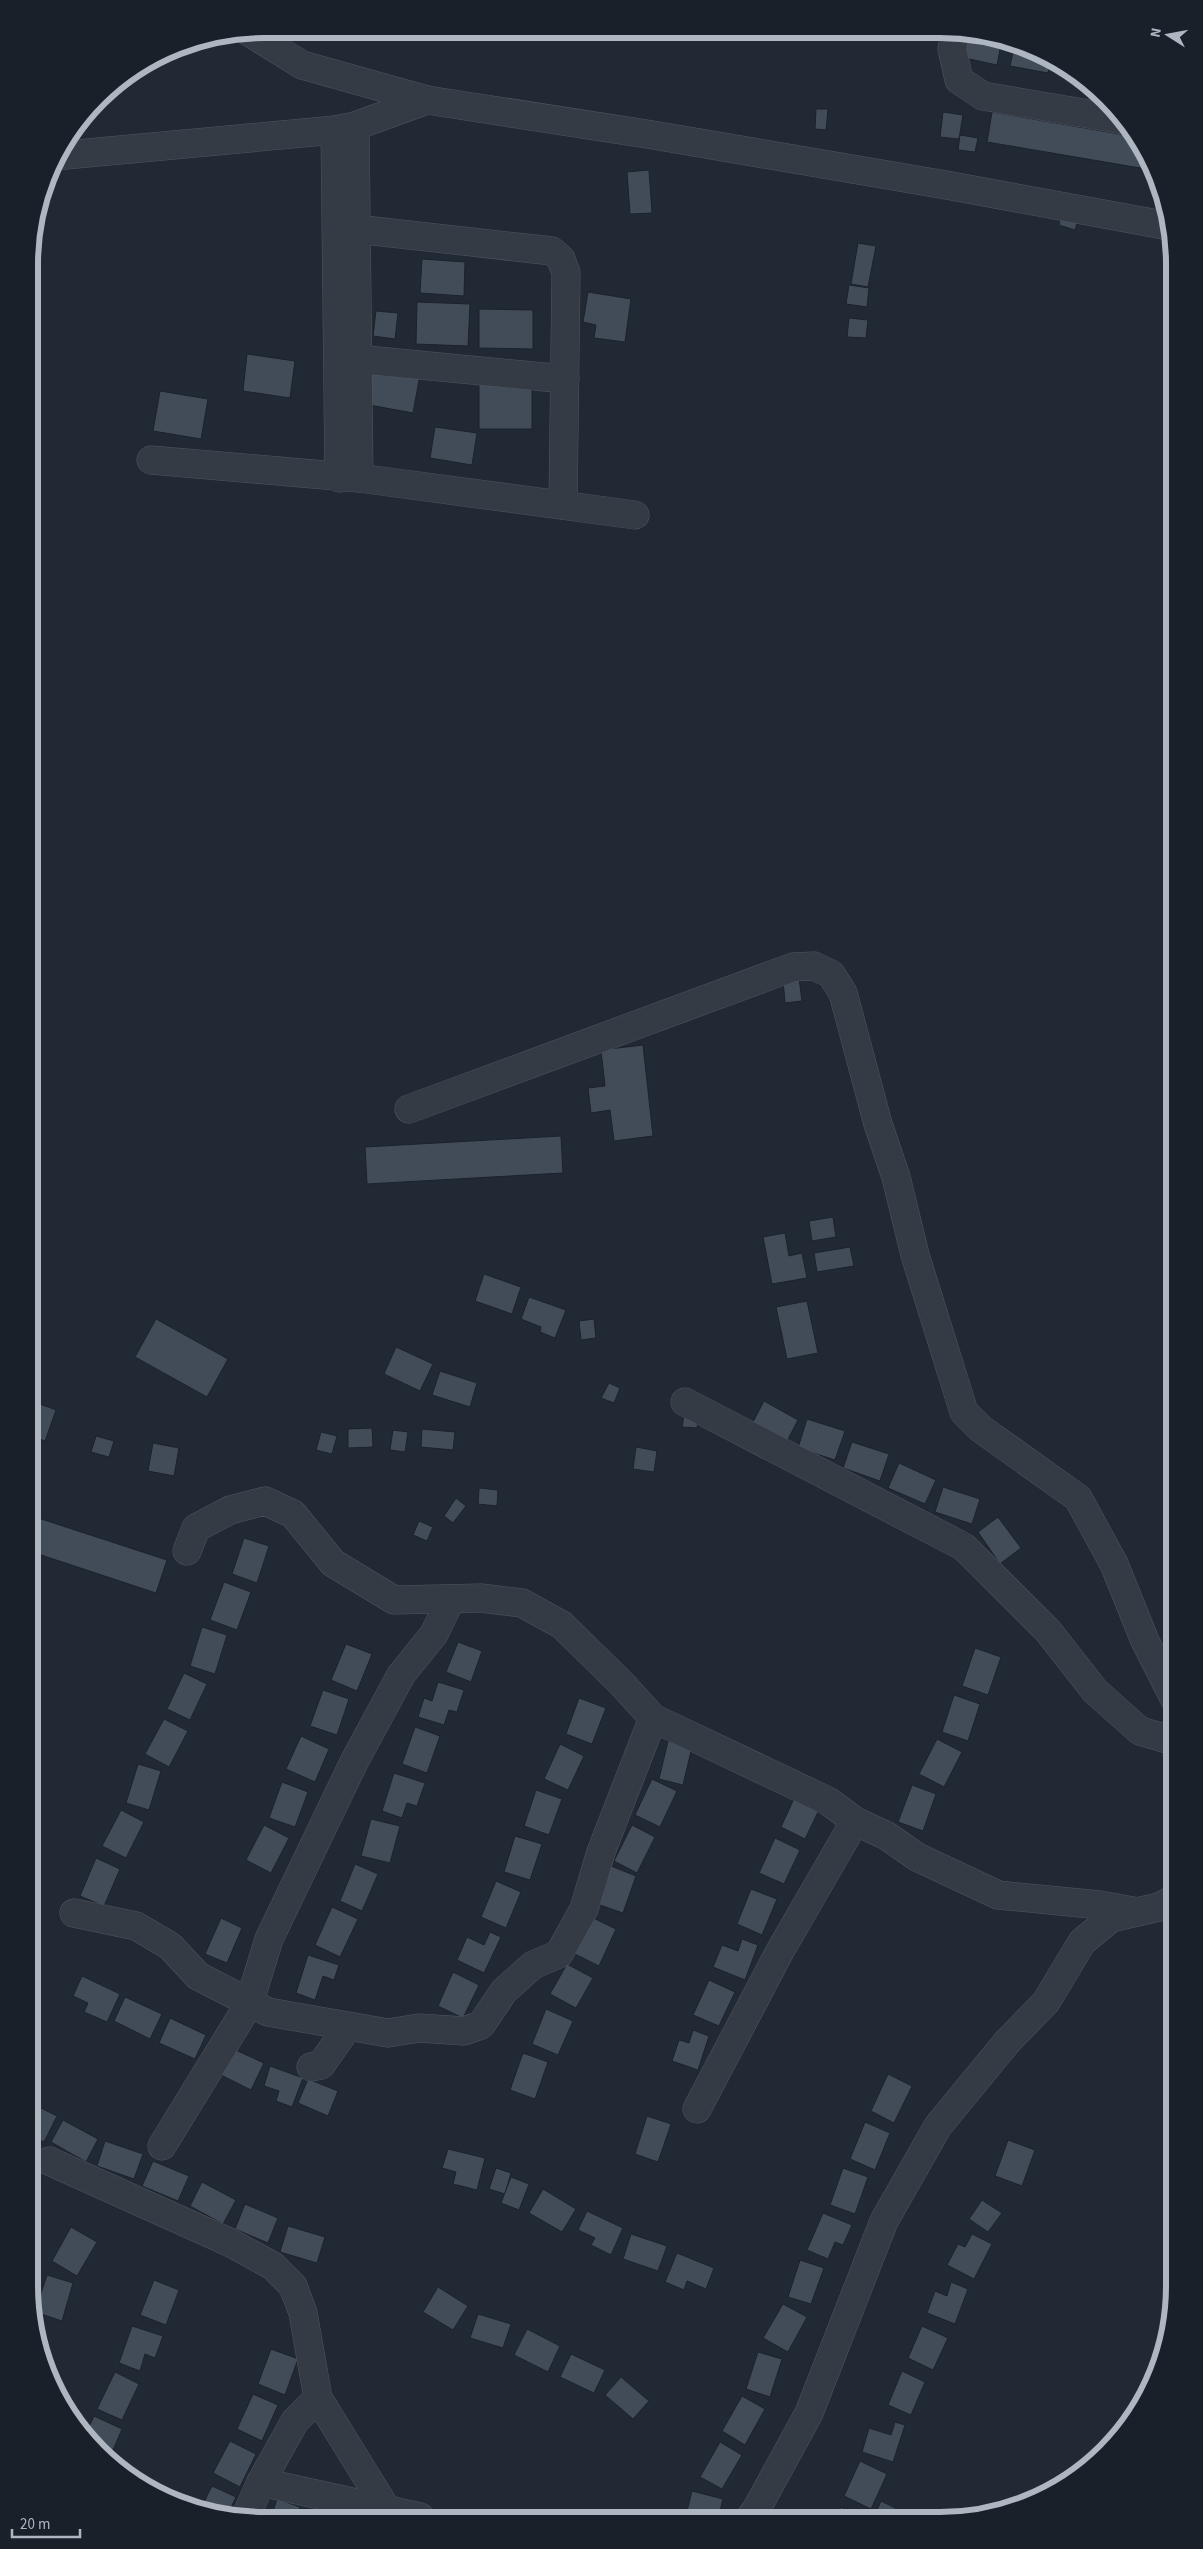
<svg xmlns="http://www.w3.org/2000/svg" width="1203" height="2549" viewBox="0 0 1203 2549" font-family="'Source Sans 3',sans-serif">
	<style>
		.building { fill: #424c59; stroke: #1c222c }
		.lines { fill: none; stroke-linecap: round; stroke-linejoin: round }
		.minor-casing { stroke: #4f5660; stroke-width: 29 }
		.minor { stroke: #343b45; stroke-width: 28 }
		.rim { fill: none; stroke: #aeb6c2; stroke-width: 6 }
	</style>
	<rect width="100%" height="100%" fill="#212934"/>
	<g class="building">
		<polygon points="965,33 985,33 1002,39 997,65 960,57"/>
		<polygon points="1015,43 1051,58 1048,73 1010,66"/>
		<polygon points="816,109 828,109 826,130 815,129"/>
		<polygon points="943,112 963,115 959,139 940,137"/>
		<polygon points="992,112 1137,137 1152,170 987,142"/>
		<polygon points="960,135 978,138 975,152 958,150"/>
		<polygon points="649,170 652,213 630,214 627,172"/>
		<polygon points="1061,216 1078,220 1075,230 1059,225"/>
		<polygon points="858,243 876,246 868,287 851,284"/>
		<polygon points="422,259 465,262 464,296 420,293"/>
		<polygon points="29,283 40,284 38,321 29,321"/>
		<polygon points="849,285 869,288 867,307 846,304"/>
		<polygon points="588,292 631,299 625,342 594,338 596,325 583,322"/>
		<polygon points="417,302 470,304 468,346 416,344"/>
		<polygon points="479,309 533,310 533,349 479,348"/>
		<polygon points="376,311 398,313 395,339 373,336"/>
		<polygon points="849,318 868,320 866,338 847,337"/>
		<polygon points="247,354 295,361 290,398 243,391"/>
		<polygon points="371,367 420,375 413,413 364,404"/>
		<rect x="479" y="384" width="53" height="45"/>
		<polygon points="160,391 208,399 201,439 153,431"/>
		<polygon points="435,427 477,433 472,465 430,458"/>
		<polygon points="29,504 33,504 35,543 29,544"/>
		<polygon points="799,978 802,1001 785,1003 783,980"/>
		<polygon points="643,1045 653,1136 614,1141 610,1110 591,1113 588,1088 605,1086 601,1050"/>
		<polygon points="561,1136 563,1173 367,1184 365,1147"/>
		<polygon points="833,1217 836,1237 812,1241 809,1221"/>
		<polygon points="785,1233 789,1256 802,1253 807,1278 772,1284 763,1237"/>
		<polygon points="850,1247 854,1266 817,1272 814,1253"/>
		<polygon points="484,1274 521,1287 512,1314 475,1301"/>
		<polygon points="29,1284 40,1292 32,1303 29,1301"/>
		<polygon points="529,1297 566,1310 555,1338 540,1332 541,1327 521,1319"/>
		<polygon points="807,1301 818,1353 787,1359 776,1307"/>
		<polygon points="156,1319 228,1359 207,1397 135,1357"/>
		<polygon points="594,1319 596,1338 581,1340 579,1321"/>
		<polygon points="396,1347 433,1364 420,1391 384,1374"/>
		<polygon points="440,1371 477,1383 470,1407 432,1395"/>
		<polygon points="609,1383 620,1388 614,1403 601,1398"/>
		<polygon points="29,1400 56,1410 45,1441 29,1435"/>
		<polygon points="764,1401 798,1420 786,1443 752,1424"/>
		<polygon points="685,1409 699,1411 697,1428 682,1427"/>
		<polygon points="807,1419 845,1431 835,1460 798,1448"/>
		<polygon points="372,1428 373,1447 348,1448 348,1429"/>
		<polygon points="422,1429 455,1432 453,1450 421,1447"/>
		<polygon points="393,1430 408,1432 405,1452 390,1450"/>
		<polygon points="321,1432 337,1436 332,1454 316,1450"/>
		<polygon points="96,1436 114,1441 109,1457 91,1452"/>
		<polygon points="852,1442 889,1454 880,1481 843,1468"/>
		<polygon points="153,1443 179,1448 174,1476 148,1471"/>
		<polygon points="636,1447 657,1451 654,1472 633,1469"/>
		<polygon points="899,1463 936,1480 925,1504 888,1488"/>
		<polygon points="943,1487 980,1499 972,1524 935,1512"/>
		<polygon points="479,1488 498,1490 497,1506 478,1504"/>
		<polygon points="456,1498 466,1506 453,1523 444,1516"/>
		<polygon points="29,1515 167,1560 156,1593 29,1551"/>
		<polygon points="998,1517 1021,1548 1000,1564 978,1532"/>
		<polygon points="419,1521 433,1527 427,1541 413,1535"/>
		<polygon points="244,1538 269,1546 257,1583 232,1574"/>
		<polygon points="224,1582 251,1592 237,1630 210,1620"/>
		<polygon points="202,1627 227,1635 215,1674 190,1666"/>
		<polygon points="458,1642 482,1651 471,1682 446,1672"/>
		<polygon points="346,1644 372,1654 357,1691 331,1680"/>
		<polygon points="975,1648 1001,1657 988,1695 962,1686"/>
		<polygon points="184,1673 207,1684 190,1720 167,1709"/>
		<polygon points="438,1682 464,1690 457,1712 449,1710 444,1725 418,1717 424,1698 432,1701"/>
		<polygon points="323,1690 349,1699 337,1735 310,1726"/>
		<polygon points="954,1695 980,1704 968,1741 942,1732"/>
		<polygon points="579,1698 606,1708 592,1744 566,1734"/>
		<polygon points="164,1719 188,1731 169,1767 145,1754"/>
		<polygon points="415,1727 440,1736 427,1773 402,1764"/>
		<polygon points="301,1736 329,1749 315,1782 286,1769"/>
		<polygon points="937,1739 962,1752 944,1787 919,1774"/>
		<polygon points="668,1741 692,1747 683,1785 659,1779"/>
		<polygon points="560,1744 584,1756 568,1790 544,1779"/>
		<polygon points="138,1764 161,1771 149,1810 126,1803"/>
		<polygon points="394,1773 425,1783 417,1806 407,1803 402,1818 382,1811"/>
		<polygon points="652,1779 677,1791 660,1827 635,1815"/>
		<polygon points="282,1782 308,1792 295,1827 269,1818"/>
		<polygon points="912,1785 936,1794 923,1831 898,1822"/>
		<polygon points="536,1790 562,1799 549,1835 524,1826"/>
		<polygon points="797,1792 822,1804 805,1839 781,1827"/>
		<polygon points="121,1810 144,1822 126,1858 102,1846"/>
		<polygon points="371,1819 400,1826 390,1863 361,1856"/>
		<polygon points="264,1825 289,1838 271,1873 246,1860"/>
		<polygon points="632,1825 655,1837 637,1873 614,1861"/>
		<polygon points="515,1836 542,1844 530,1880 504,1872"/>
		<polygon points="775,1838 800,1850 784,1884 759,1873"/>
		<polygon points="96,1858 120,1869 104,1906 80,1896"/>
		<polygon points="355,1864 378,1874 362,1911 340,1901"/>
		<polygon points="611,1866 636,1876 623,1913 597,1904"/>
		<polygon points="496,1881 521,1892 506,1928 481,1917"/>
		<polygon points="751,1889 777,1899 762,1935 737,1924"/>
		<polygon points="332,1907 358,1919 340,1957 315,1945"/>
		<polygon points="589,1916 616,1929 599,1966 571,1952"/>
		<polygon points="221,1918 242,1928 227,1963 205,1954"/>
		<polygon points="490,1932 501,1937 484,1973 457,1960 467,1937 484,1945"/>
		<polygon points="742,1939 758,1945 745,1980 713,1967 722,1945 738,1951"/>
		<polygon points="308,1955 339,1965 334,1980 323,1976 315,2000 296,1993"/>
		<polygon points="567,1964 593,1978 576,2008 550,1994"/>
		<polygon points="453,1972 479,1985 463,2018 438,2006"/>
		<polygon points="82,1976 120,1994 107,2022 84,2012 88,2003 73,1996"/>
		<polygon points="709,1980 735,1992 719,2026 693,2015"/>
		<polygon points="125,1997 162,2014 150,2039 114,2021"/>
		<polygon points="546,2009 573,2021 558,2055 532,2044"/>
		<polygon points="170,2018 206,2035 195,2059 159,2043"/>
		<polygon points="693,2030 709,2036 698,2070 672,2061 679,2040 689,2043"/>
		<polygon points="227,2046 264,2063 251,2090 215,2072"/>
		<polygon points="523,2053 548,2062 535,2099 510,2090"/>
		<polygon points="270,2066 303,2078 292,2107 276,2101 279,2091 264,2086"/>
		<polygon points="888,2074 912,2086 894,2123 871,2111"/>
		<polygon points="308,2079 338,2091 328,2116 298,2103"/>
		<polygon points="29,2102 57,2116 44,2142 29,2135"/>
		<polygon points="647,2116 671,2124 658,2162 635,2154"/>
		<polygon points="63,2120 98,2139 86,2162 51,2142"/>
		<polygon points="865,2122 890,2133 875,2170 850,2159"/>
		<polygon points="1008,2140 1035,2150 1022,2186 995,2176"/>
		<polygon points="105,2141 143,2154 134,2179 97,2166"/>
		<polygon points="448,2149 485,2158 477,2190 453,2184 456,2172 442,2168"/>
		<polygon points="153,2161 189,2176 178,2201 142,2186"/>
		<polygon points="496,2168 511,2173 505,2194 489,2189"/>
		<polygon points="843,2168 868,2177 855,2214 830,2205"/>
		<polygon points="511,2177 529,2184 519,2210 501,2203"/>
		<polygon points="202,2182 236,2200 223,2224 190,2206"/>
		<polygon points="543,2189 576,2209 562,2232 529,2213"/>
		<polygon points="982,2200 1002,2213 988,2232 969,2219"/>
		<polygon points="245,2204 278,2218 268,2243 235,2229"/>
		<polygon points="587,2211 623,2228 611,2255 591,2245 595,2238 578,2230"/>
		<polygon points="823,2213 852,2225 843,2245 835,2242 828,2259 807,2250"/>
		<polygon points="288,2226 325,2237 317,2263 280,2252"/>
		<polygon points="71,2227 97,2242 77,2276 52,2261"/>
		<polygon points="631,2234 667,2246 658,2271 623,2259"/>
		<polygon points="972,2234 992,2244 974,2279 947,2265 958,2244 965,2247"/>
		<polygon points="677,2253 714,2268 706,2289 687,2281 684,2290 665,2282"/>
		<polygon points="800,2260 824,2268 811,2304 788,2297"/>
		<polygon points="47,2275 73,2283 62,2321 35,2312"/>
		<polygon points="154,2280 179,2290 166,2325 140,2315"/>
		<polygon points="951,2282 968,2289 955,2324 927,2313 935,2291 947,2296"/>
		<polygon points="438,2287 468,2306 453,2330 423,2312"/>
		<polygon points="783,2304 807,2317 788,2352 763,2338"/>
		<polygon points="478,2314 511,2324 503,2348 470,2338"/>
		<polygon points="132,2326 163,2336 155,2358 145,2354 140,2371 119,2363"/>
		<polygon points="922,2326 948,2338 933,2370 908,2358"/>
		<polygon points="527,2329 560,2346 548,2372 514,2355"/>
		<polygon points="36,2341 46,2345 42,2358 37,2347"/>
		<polygon points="271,2349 298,2359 285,2395 258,2384"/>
		<polygon points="758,2352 782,2359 770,2397 746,2389"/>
		<polygon points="571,2354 605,2370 594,2393 560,2377"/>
		<polygon points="902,2371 925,2382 911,2415 888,2405"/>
		<polygon points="115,2372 139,2384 122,2420 97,2409"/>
		<polygon points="621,2377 649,2401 633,2419 605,2395"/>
		<polygon points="253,2394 278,2405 262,2441 237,2429"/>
		<polygon points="742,2396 765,2409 745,2445 722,2431"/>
		<polygon points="94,2416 122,2429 113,2450 105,2447 102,2454 85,2435"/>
		<polygon points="895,2422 905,2425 893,2462 862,2452 869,2428 891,2435"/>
		<polygon points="230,2441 256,2454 240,2487 213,2473"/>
		<polygon points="720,2442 742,2455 722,2489 700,2477"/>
		<polygon points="860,2461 887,2474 871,2509 844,2496"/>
		<polygon points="212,2486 236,2497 227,2516 218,2516 200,2510"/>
		<polygon points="692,2491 723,2499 718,2519 685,2519"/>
		<polygon points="277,2499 300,2507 297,2516 272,2515"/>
		<polygon points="881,2501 897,2509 891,2520 885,2520 875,2515"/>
		<polygon points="841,2507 862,2520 834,2520"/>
		<polygon points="305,2508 326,2516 302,2516"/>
	</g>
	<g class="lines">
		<g class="minor-casing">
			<g id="minor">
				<polyline points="249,32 302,65 427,100 653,135 946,185 1169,226"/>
				<polyline points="955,33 952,49 959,80 983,96 1124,120"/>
				<polyline points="355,126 359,478"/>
				<polyline points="335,130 339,478"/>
				<polyline points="55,156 335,130 355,126 427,100"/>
				<polyline points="356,229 552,251 561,259 566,273 563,505"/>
				<polyline points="357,359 565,379"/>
				<polyline points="151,460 359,478 635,515"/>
				<polyline points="409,1109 793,967 814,966 831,974 843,993 878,1124 896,1177 915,1255 964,1412 981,1429 1078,1498 1114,1564 1145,1641 1174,1698"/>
				<polyline points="685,1402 964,1547 1048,1631 1095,1691 1140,1731 1174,1741"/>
				<polyline points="187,1551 196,1528 230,1510 265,1501 293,1514 333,1563 394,1600 481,1598 522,1603 562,1625 622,1684 653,1718 828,1801 855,1821 887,1836 917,1857 998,1895 1100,1905 1138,1912"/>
				<polyline points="74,1913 136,1926 170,1946 198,1976 268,2012 388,2033 419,2028 464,2031 481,2025 504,1991 533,1965 559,1954 584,1909 601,1852 653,1718"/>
				<polyline points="311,2067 321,2065 347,2028"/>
				<polyline points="697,2109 780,1951 855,1821"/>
				<polyline points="162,2146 249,2004 269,1939 354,1762 401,1675 434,1634 451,1599"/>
				<polyline points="49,2161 231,2243 273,2266 293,2286 303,2313 318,2398 387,2510"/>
				<polyline points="261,2482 420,2517"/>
				<polyline points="246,2516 261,2482 295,2421 318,2398"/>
				<polyline points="749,2519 756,2510 809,2413 884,2221 938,2126 1007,2042 1046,2002 1082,1942 1111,1918 1159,1907 1174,1899"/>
			</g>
		</g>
		<use href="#minor" class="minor"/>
	</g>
	<path d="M0 0H1203V2549H0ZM264 38H940A226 226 0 0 1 1166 264V2286A226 226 0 0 1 940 2512H264A226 226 0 0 1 38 2286V264A226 226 0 0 1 264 38Z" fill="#1a202a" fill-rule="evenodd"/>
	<path class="rim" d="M264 38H940A226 226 0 0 1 1166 264V2286A226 226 0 0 1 940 2512H264A226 226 0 0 1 38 2286V264A226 226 0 0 1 264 38Z"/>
	<g transform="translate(1168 35) rotate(281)" stroke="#1a202a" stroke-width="4" paint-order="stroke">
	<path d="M0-4L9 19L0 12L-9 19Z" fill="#aeb6c2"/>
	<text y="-8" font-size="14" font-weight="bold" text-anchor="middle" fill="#aeb6c2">N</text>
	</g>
	<path d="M12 2529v8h68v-8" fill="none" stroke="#aeb6c2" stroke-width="2.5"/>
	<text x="20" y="2529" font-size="15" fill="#aeb6c2" stroke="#1a202a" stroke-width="4" paint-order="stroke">20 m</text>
</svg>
